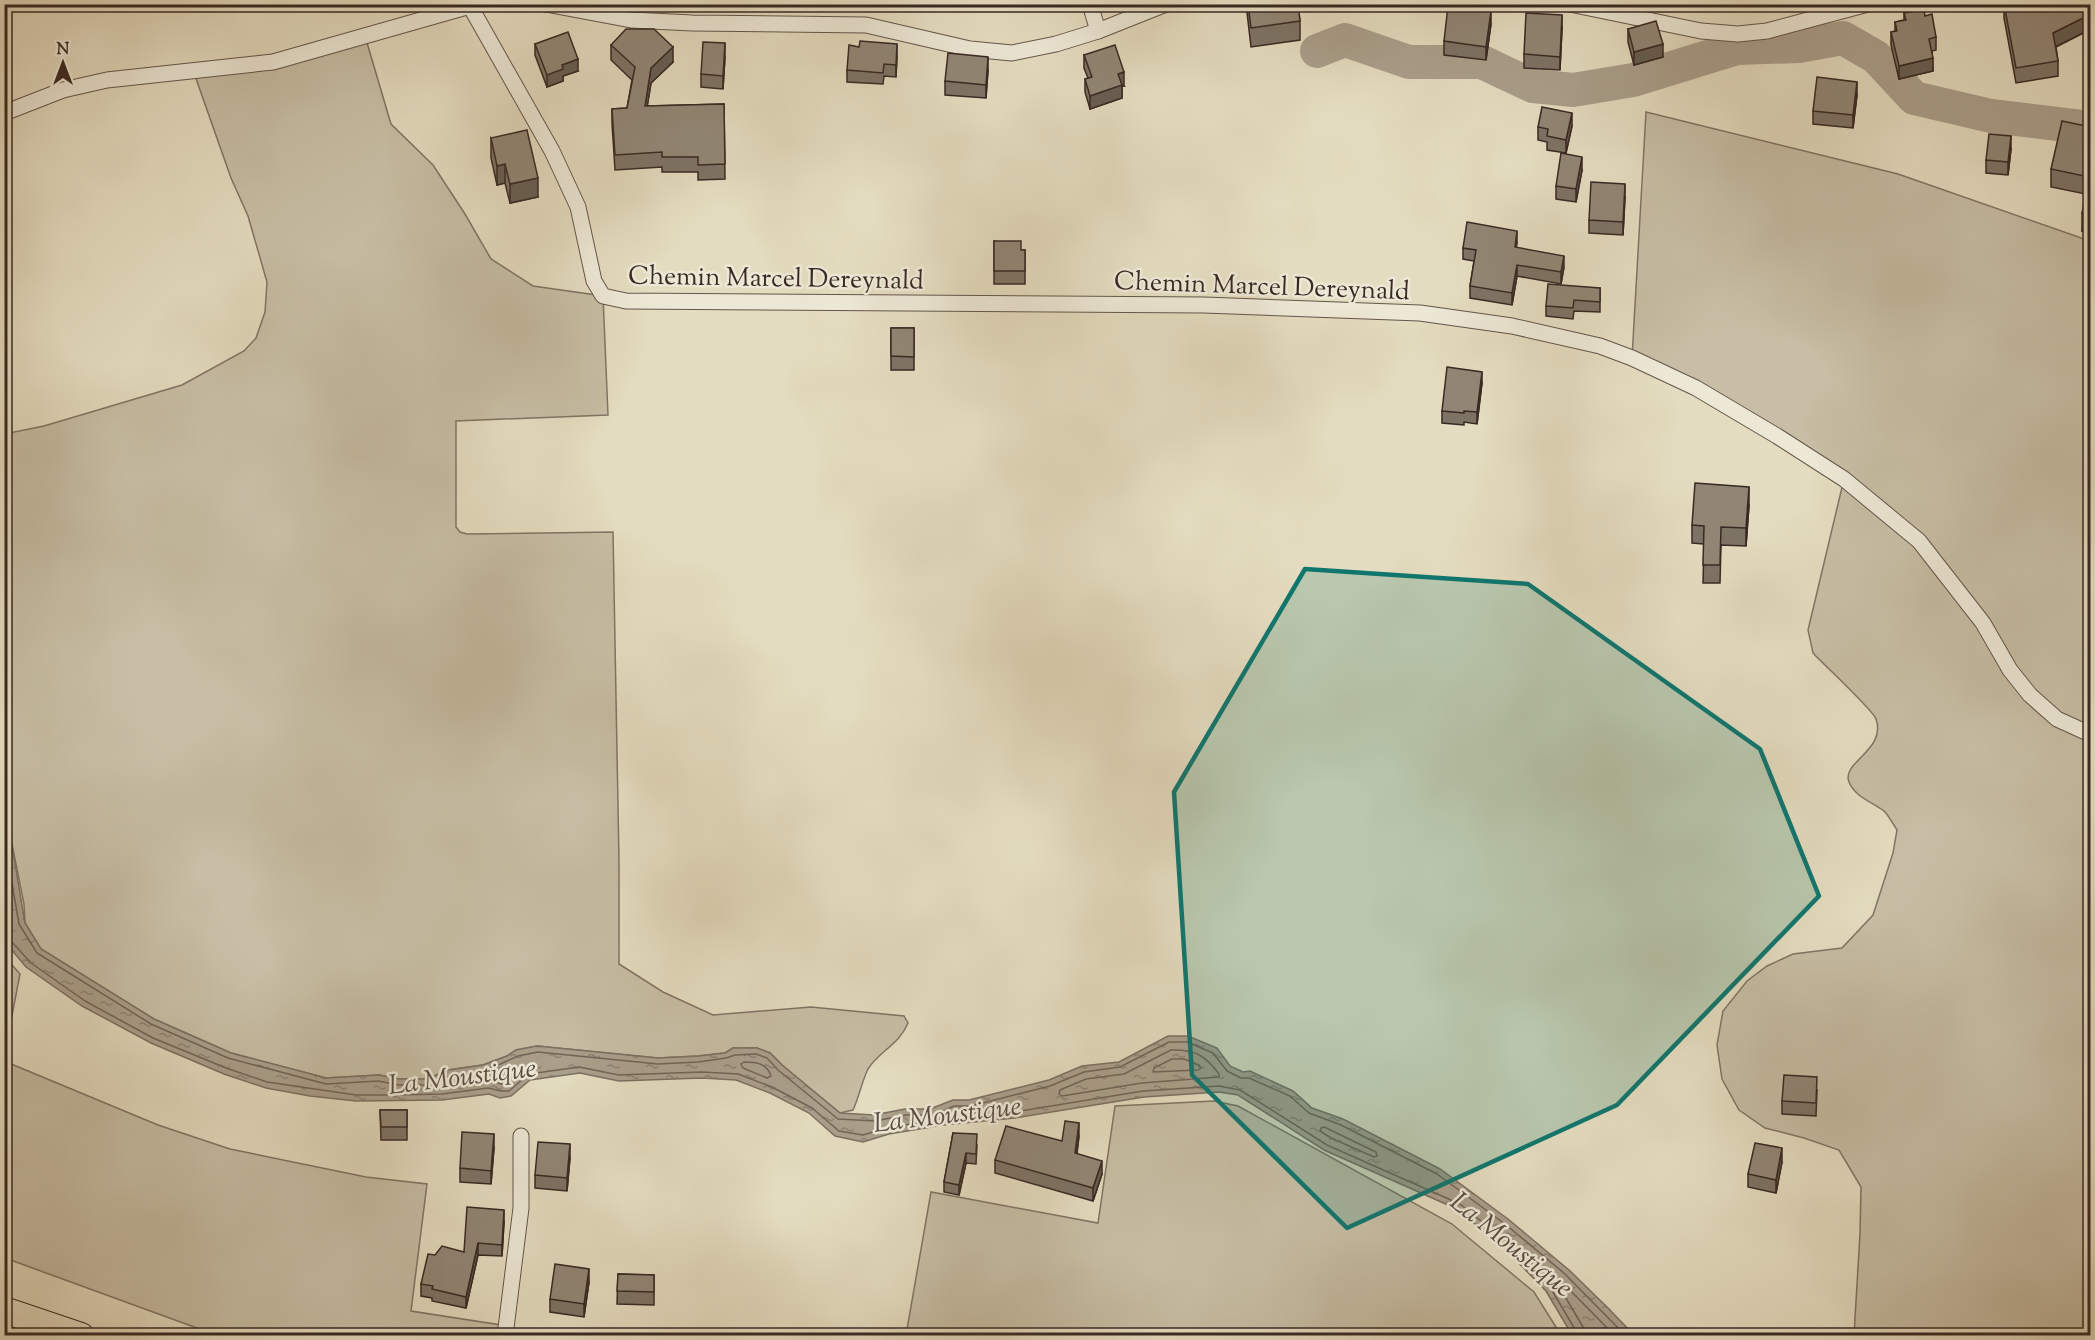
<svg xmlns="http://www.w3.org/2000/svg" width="2095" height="1340" viewBox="0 0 2095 1340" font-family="'Sorts Mill Goudy',serif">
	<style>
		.green { fill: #c7bea5; stroke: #807464; stroke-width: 1.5 }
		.water { fill: url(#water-ripples); stroke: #7c7061; stroke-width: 1.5 }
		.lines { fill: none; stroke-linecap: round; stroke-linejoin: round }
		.shore { stroke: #716457; stroke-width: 1.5 }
		.river { stroke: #aa9f8b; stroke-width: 34 }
		.minor-casing { stroke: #63564a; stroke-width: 17 }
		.trunk-casing { stroke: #382923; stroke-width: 28 }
		.minor { stroke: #ede8d6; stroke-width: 15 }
		.trunk { stroke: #e4dcc0; stroke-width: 26 }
		.wall { fill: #7d7365; stroke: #382923; stroke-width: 1.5 }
		.shaded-wall { fill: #665e52; stroke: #382923; stroke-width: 1.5 }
		.building { fill: #918675; stroke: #382923; stroke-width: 1.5 }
		.marked { fill: #0f766e; fill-opacity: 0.2; stroke: #0f766e; stroke-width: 4.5; stroke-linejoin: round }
		.labels { text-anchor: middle; stroke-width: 5; stroke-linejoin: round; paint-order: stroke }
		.street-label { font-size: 26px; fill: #382923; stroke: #ede8d6 }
		.water-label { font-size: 27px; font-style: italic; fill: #5a4c42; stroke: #ede8d6 }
	</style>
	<defs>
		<pattern id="water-ripples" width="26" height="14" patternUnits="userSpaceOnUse" patternTransform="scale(1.5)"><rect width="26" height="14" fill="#aa9f8b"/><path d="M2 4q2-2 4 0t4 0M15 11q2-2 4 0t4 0" fill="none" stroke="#8b8271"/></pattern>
	</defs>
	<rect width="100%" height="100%" fill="#e4dcc0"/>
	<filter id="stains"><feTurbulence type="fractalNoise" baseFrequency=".00333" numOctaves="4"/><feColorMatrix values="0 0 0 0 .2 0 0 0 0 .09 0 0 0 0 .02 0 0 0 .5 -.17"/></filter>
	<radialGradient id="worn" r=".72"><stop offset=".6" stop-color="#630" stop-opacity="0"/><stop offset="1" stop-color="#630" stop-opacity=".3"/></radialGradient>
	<g class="green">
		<path d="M365,36L391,124L433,165L465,214L491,259L533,286L603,296L608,415L456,421V527L460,532L467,534L613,532L619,861V964L663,992L713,1015L811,1007L904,1016L908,1023C899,1045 879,1051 868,1069C862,1081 859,1097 853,1110L840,1113L782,1065L770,1053L757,1048H733L725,1053L698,1056L658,1058L537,1046L516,1050L507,1056L483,1065L448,1070L427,1079H399L379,1075L326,1078L231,1053L154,1019L41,949L25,923L24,904L10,834L5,827L4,434L44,426L182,385L244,351L256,338L265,312L267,282L248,216L231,178L193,70Z"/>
		<path d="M1646,112L1898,174L2090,241V1335H1854L1860,1234L1861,1187L1839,1150L1804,1138L1765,1128L1739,1110L1722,1079L1717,1045L1723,1011L1747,981L1767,966L1793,954L1842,948L1873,915L1893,853L1897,830C1893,824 1889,816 1884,811C1872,802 1855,797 1849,782C1841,762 1887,750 1876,719C1873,710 1823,664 1813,653L1808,630L1844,479L1632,358Z"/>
		<polygon points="5,957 20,974 5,1052"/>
		<polygon points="4,1061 158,1125 230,1149 366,1177 427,1184 411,1311 501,1325 500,1335 216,1335 5,1258"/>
		<polygon points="1214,1101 1238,1106 1452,1224 1534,1292 1561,1335 906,1335 931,1192 1098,1223 1115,1106"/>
	</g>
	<polygon class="water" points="5,827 10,834 25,923 41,949 154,1019 231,1053 326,1078 379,1075 399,1079 427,1079 448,1070 483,1065 507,1056 516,1050 537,1046 658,1058 698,1056 725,1053 733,1048 757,1048 770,1053 782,1065 840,1113 874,1115 905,1109 930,1109 953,1100 969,1100 1049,1080 1082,1066 1119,1062 1168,1036 1188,1036 1217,1048 1230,1066 1243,1072 1250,1071 1293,1091 1312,1108 1343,1119 1440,1169 1508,1219 1569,1270 1607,1307 1634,1335 1572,1335 1546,1291 1503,1247 1457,1209 1324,1150 1238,1095 1219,1092 1144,1097 1015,1118 943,1125 889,1134 863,1142 835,1136 809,1113 770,1093 736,1080 702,1078 619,1081 580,1073 530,1080 511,1096 500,1098 489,1094 442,1100 356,1101 310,1096 266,1088 224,1074 151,1043 82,1006 26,967 5,942"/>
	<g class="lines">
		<g class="shore">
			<polyline points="4,837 19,924 37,953 151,1024 228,1058 326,1084 378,1081 399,1085 427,1085 450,1076 485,1071 518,1056 538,1052 658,1064 698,1062 726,1058 735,1055 756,1054 767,1058 778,1070 838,1119 875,1121 906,1115 927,1115 930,1119 928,1121 887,1128 863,1135 839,1131 812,1108 772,1087 738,1074 702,1072 619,1075 579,1067 529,1074 509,1091 501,1091 488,1088 442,1094 393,1095 356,1095 267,1082 226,1068 153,1038 85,1001 31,963 11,941 4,939"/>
			<path d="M1171,1050C1194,1049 1205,1055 1219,1074V1077L1142,1083L1062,1096L1059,1094L1060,1090L1086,1079L1124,1074Z"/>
			<polygon points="1172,1059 1184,1059 1199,1065 1201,1068 1198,1070 1153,1072 1154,1068"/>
			<path d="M744,1062C756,1062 767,1063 771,1076L767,1078L743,1068L741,1064Z"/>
			<polygon points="514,1067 517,1068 518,1071 507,1083 501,1084 491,1080 492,1076"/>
			<polygon points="1324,1127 1376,1152 1377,1156 1374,1157 1331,1138 1320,1131 1321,1128"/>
			<polyline points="1577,1336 1576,1331 1550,1287 1507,1242 1460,1204 1327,1145 1240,1090 1219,1086 1143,1091 1014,1112 936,1120 933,1116 954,1106 971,1106 1050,1086 1084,1072 1120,1067 1169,1042 1187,1042 1213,1053 1227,1071 1241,1078 1249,1078 1290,1096 1309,1113 1341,1125 1437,1174 1505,1224 1565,1274 1626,1336"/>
			<polyline points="1584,1336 1583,1327 1560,1288 1562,1284 1565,1285 1615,1336"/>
		</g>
		<polyline class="river" points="1317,51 1345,40 1409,62 1482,62 1533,86 1573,90 1633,80 1737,48 1799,46 1843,38 1876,57 1914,98 1991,116 2090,128"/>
		<g class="minor-casing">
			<g id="minor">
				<polyline points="546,4 631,20 692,23 866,25 970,49 1012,53 1056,44 1098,31 1166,4"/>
				<polyline points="1090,4 1098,31"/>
				<polyline points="1570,4 1701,31 1738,34 1767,31 1868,4"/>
				<polyline points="470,6 552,151 578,207 594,281 603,296 626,301 1204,305 1420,313 1512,326 1600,346 1632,358 1696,388 1777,436 1844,479 1919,541 1983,623 2010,670 2030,695 2057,719 2090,734"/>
				<polyline points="4,113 63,90 107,80 273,62 470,6 482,4"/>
				<polyline points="505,1336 521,1208 521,1136"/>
			</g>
		</g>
		<g class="trunk-casing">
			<polyline id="trunk" points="4,1310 81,1336"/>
		</g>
		<use href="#minor" class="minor"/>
		<use href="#trunk" class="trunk"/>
	</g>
	<g class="wall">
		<polygon points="1246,4 1298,4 1300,21 1300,40 1251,47"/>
		<polygon points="2004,4 2091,6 2091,29 2056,47 2058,61 2058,76 2016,83 2004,18"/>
		<polygon points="1904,13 1925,16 1936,37 1936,50 1932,51 1933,71 1899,79 1891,45 1891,32 1895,31 1895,22 1904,20"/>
		<polygon points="1491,24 1486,60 1444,55 1444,41"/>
		<polygon points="1562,28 1560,70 1524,68 1524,54"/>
		<polygon points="1628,29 1663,57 1634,65 1628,42"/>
		<polygon points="535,44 578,71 563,76 563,81 547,87 535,55"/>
		<polygon points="611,45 673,62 651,83 647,106 724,104 725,179 698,180 698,172 662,172 662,167 615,170 612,124 612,109 627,108 632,80 611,60"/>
		<polygon points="1084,55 1124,86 1122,86 1122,98 1090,109 1085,92 1085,79 1088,78 1084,68"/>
		<polygon points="897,56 896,77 884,76 883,84 847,82 847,70"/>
		<polygon points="725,57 723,89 701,87 701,74"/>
		<polygon points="988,70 986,98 945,95 945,81"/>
		<polygon points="1857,95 1853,128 1813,124 1813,111"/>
		<polygon points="1572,126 1566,153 1547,150 1547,142 1538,140 1538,127"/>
		<polygon points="2091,127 2091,228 2082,231 2086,194 2051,187 2051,169"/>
		<polygon points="491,138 538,197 510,203 505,183 497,185 491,158"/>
		<polygon points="2011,149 2008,175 1986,173 1986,160"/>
		<polygon points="1582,170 1576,202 1556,199 1556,186"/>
		<polygon points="1625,197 1623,235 1589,233 1589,220"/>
		<polygon points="994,241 1021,250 1025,250 1025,284 994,284"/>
		<polygon points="1517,242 1516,248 1564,267 1561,284 1517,276 1512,305 1470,298 1470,286 1474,261 1463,259 1463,248"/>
		<polygon points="1600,288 1600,312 1574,311 1573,319 1546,316 1546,306"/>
		<rect x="891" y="328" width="23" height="42"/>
		<polygon points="1482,383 1477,424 1464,422 1464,425 1442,423 1442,411"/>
		<polygon points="1749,505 1746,546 1721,545 1720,583 1703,583 1704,544 1692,543 1692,525"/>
		<polygon points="1817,1090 1816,1116 1782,1114 1782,1101"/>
		<polygon points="380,1110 407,1110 407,1140 381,1140"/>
		<polygon points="953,1133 977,1145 976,1164 966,1163 959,1195 944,1192 944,1182"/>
		<polygon points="1079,1136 1077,1154 1102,1174 1093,1201 995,1173 995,1160"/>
		<polygon points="494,1148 491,1184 460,1182 460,1168"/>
		<polygon points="570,1158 567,1191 535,1188 535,1175"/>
		<polygon points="1782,1162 1776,1193 1748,1187 1748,1174"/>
		<polygon points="504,1222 502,1256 478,1255 466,1308 432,1301 432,1298 421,1296 421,1284 435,1255 464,1252"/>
		<polygon points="618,1274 654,1275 654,1305 617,1304"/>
		<polygon points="589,1282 584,1317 550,1312 550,1299"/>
	</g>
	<g class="shaded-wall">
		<polygon points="1491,11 1491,24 1486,60 1486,47"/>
		<polygon points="2091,14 2091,29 2053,48 2053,33"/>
		<polygon points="1562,15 1562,28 1560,70 1560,57"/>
		<polygon points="725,43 725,57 723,89 723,76"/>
		<polygon points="897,44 897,56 896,77 896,65"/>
		<polygon points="1663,44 1663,57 1634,65 1634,52"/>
		<polygon points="673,47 673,62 651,83 645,121 645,106 651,68"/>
		<polygon points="988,57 988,70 986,98 986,85"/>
		<polygon points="1933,58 1933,71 1899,79 1899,66"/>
		<polygon points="578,59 578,71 563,76 563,81 547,87 547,75 562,65"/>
		<polygon points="1124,72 1124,86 1122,86 1122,98 1090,109 1090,96 1118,74"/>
		<polygon points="1857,82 1857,95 1853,128 1853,115"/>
		<polygon points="1572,113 1572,126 1566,153 1566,140"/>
		<polygon points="2011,136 2011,149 2008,175 2008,162"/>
		<polygon points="1582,157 1582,170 1576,202 1576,189"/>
		<polygon points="505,164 505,183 497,185 497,166"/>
		<polygon points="538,178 538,197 510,203 510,184"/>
		<polygon points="1625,184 1625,197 1623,235 1623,222"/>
		<polygon points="2091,209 2091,228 2082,231 2082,213"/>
		<polygon points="1517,231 1517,242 1515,259 1515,247"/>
		<polygon points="1564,256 1564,267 1561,284 1561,272"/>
		<polygon points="1517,265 1517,276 1512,305 1512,293"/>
		<polygon points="1482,372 1482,383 1477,424 1477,412"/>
		<polygon points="1749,487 1749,505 1746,546 1746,528"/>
		<polygon points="1079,1123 1079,1136 1075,1166 1075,1153"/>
		<polygon points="494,1134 494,1148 491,1184 491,1171"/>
		<polygon points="570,1144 570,1158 567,1191 567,1178"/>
		<polygon points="1782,1148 1782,1162 1776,1193 1776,1180"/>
		<polygon points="966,1153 966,1163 959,1195 959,1185"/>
		<polygon points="1102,1161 1102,1174 1093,1201 1093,1188"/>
		<polygon points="504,1210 504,1222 502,1256 502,1245"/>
		<polygon points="478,1243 478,1255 466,1308 466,1297"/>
		<polygon points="589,1269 589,1282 584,1317 584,1304"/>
	</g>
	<g class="building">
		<polygon points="1248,4 1298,4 1300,21 1251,28"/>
		<polygon points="2004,4 2090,4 2091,14 2053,33 2058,61 2016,68"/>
		<polygon points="1448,6 1491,11 1486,47 1444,41"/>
		<polygon points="1924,9 1925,16 1932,14 1936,37 1929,39 1933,58 1899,66 1891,32 1897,31 1895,22 1906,20 1904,13"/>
		<polygon points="1526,13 1562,15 1560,57 1524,54"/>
		<polygon points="1656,21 1663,44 1634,52 1628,29"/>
		<polygon points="626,29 654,29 673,47 651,68 645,106 724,104 725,164 698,165 698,157 662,157 662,152 615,155 612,109 627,108 635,67 611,45"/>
		<polygon points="568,32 578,59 562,65 563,69 547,75 535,44"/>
		<polygon points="860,41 897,44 896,65 884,64 883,73 847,70 849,45 859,47"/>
		<polygon points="703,42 725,43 723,76 701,74"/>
		<polygon points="1115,45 1124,72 1118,74 1122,85 1090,96 1085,79 1092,77 1084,55"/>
		<polygon points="948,53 988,57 986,85 945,81"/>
		<polygon points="1817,77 1857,82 1853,115 1813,111"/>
		<polygon points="1542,107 1572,113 1566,140 1547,136 1548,129 1538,127"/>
		<polygon points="2062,121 2091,127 2091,209 2082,213 2089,177 2051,169"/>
		<polygon points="527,130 538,178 510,184 505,164 497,166 491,138"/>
		<polygon points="1989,134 2011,136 2008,162 1986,160"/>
		<polygon points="1561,153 1582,157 1576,189 1556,186"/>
		<polygon points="1591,182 1625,184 1623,222 1589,220"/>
		<polygon points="1467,222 1517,231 1515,247 1564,256 1561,272 1517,265 1512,293 1470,286 1476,250 1463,248"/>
		<polygon points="994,241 1021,241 1021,250 1025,250 1025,271 994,271"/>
		<polygon points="1548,284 1600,288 1600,302 1574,300 1573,308 1546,306"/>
		<polygon points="891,328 914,328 914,357 891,356"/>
		<polygon points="1447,367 1482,372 1477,412 1464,411 1464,413 1442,411"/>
		<polygon points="1695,483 1749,487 1746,528 1721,527 1720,565 1703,565 1704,526 1692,525"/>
		<polygon points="1784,1075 1817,1077 1816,1103 1782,1101"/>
		<polygon points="380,1110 407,1110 407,1127 381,1127"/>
		<polygon points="1065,1121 1079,1123 1075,1153 1102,1161 1093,1188 995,1160 1006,1126 1062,1141"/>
		<polygon points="462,1132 494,1134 491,1171 460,1168"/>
		<polygon points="953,1133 977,1134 976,1154 966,1153 959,1185 944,1182"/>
		<polygon points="538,1142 570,1144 567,1178 535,1175"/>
		<polygon points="1755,1143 1782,1148 1776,1180 1748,1174"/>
		<polygon points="467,1207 504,1210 502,1245 478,1243 466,1297 432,1289 433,1286 421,1284 428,1254 435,1255 442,1246 464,1252"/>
		<polygon points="555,1264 589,1269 584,1304 550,1299"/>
		<polygon points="618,1274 654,1275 654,1292 617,1291"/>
		<polygon points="615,1333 631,1335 615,1335"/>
	</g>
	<path class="marked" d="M1305,569L1528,584L1760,749L1819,896L1617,1105L1347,1228L1192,1075L1174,792Z"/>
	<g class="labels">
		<g class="street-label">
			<text transform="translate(776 277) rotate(1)" y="9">Chemin Marcel Dereynald</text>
			<text transform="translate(1262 285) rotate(2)" y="9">Chemin Marcel Dereynald</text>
		</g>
		<g class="water-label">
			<text transform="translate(462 1076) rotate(-7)" y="9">La Moustique</text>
			<text transform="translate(947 1114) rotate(-7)" y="9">La Moustique</text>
			<text transform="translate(1512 1244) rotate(39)" y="9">La Moustique</text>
		</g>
	</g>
	<rect width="2095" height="1340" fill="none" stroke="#e4dcc0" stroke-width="24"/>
	<rect x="6" y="6" width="2083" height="1328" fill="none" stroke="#382923" stroke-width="3"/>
	<rect x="12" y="12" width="2071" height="1316" fill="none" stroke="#382923" stroke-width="1.5"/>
	<g transform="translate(63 63)" stroke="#ede8d6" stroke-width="4.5" paint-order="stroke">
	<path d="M0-4.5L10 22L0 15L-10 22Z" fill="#382923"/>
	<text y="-9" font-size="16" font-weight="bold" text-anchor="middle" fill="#382923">N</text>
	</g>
	<rect width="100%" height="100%" filter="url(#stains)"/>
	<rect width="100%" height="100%" fill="url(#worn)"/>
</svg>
